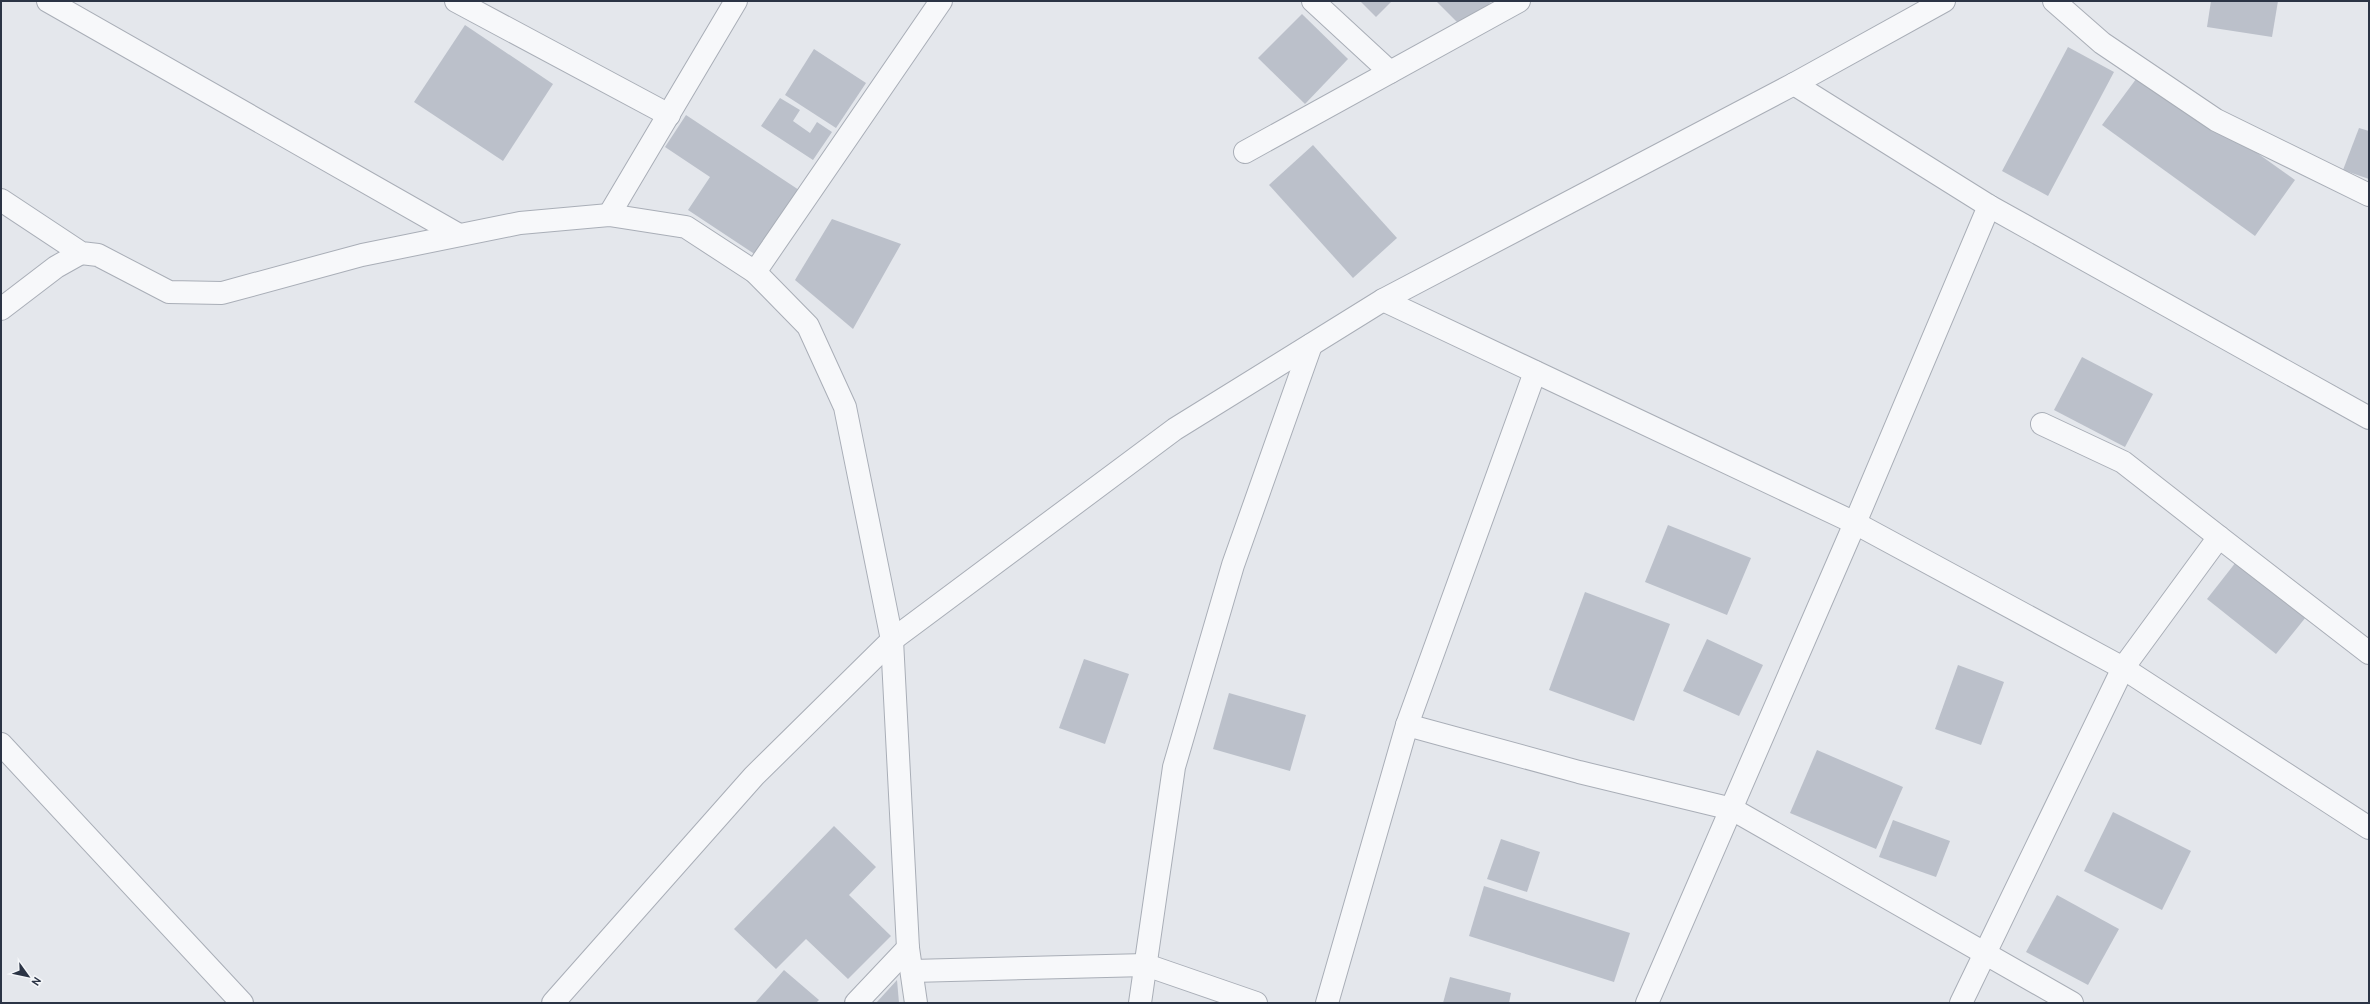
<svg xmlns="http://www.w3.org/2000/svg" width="2370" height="1004" viewBox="0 0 2370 1004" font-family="Cabin,sans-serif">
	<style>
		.building { fill: #bbc0ca }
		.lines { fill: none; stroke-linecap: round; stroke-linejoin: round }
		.street-casing { stroke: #a9aeb7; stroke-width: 24 }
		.street { stroke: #f7f8fa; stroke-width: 22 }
	</style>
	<rect width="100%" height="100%" fill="#e4e7ec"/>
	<g class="building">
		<polygon points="1360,1 1392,1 1376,17"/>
		<polygon points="1436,1 1492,1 1464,29"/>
		<polygon points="2211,1 2278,1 2272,37 2207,27"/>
		<polygon points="1302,14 1348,59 1305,104 1258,58"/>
		<polygon points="465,25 553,84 503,161 414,102"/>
		<polygon points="2068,47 2114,72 2048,196 2002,171"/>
		<polygon points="814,49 866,83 836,128 785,95"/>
		<polygon points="2142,71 2295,180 2255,236 2102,125"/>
		<polygon points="780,98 800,110 793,121 810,133 817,122 832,132 813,160 761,126"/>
		<polygon points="686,115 799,190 756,255 688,210 710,177 665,147"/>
		<polygon points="2359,128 2369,131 2369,179 2343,170"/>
		<polygon points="1313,145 1397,238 1353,278 1269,185"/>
		<polygon points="832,219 901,244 853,329 795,280"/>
		<polygon points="2082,357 2153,394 2125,447 2054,410"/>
		<polygon points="1668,525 1751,558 1727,615 1645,582"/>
		<polygon points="2236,562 2306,617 2276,654 2207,599"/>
		<polygon points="1585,592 1670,624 1634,721 1549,690"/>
		<polygon points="1707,639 1763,665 1739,716 1683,691"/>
		<polygon points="1084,659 1129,674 1105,744 1059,728"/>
		<polygon points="1958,665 2004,682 1981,745 1935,729"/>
		<polygon points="1229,693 1306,715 1290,771 1213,749"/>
		<polygon points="1817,750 1903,787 1876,849 1790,813"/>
		<polygon points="2113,812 2191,851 2162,910 2084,871"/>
		<polygon points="1893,820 1950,841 1936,877 1879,857"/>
		<polygon points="834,826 876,867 849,895 891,936 848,979 806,939 776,969 734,929"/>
		<polygon points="1501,839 1540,852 1527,892 1487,879"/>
		<polygon points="1484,886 1630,933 1614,982 1469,936"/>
		<polygon points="2057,895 2119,929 2088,985 2026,952"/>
		<polygon points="784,970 819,1000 816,1003 755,1003"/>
		<polygon points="1450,977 1511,993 1509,1003 1443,1003"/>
		<polygon points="897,980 899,1003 876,1003"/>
	</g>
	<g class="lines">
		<g class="street-casing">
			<g id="street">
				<polyline points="48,1 459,235"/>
				<polyline points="456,1 669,115"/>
				<polyline points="1313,1 1390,72"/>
				<polyline points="2054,1 2102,43 2216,120 2369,195"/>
				<polyline points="1794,84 1989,206 2369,418"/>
				<polyline points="1245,152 1519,1"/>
				<polyline points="1,200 81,253 98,255 169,292 222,293 362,255 520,223 609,215 686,227 755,272 808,326 845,407 892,640 908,948 916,1003"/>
				<polyline points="609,215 736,1"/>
				<polyline points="755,272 941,1"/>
				<polyline points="1383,300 1855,523 2123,668 2369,828"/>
				<polyline points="1,309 56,267 81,253"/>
				<polyline points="2042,424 2123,462 2219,537"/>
				<polyline points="1407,725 1579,772 1732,809 2072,1003"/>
				<polyline points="1,744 242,1003"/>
				<polyline points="912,971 1146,965 1256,1003"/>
				<polyline points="553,1003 754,776 892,640 1175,429 1383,300 1794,84 1944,1"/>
				<polyline points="856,1003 908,948"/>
				<polyline points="1140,1003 1174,767 1233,565 1311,345"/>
				<polyline points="1327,1003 1407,725 1535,372"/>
				<polyline points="1647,1003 1855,523 1989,206"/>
				<polyline points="1961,1003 2123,668 2219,537 2369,653"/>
			</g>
		</g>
		<use href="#street" class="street"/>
	</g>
	<rect width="2370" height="1004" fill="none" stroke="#2b3445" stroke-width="4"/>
	<g transform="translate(28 976) rotate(123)" stroke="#f4f6f9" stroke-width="3" paint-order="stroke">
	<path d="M0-3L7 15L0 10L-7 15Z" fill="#2b3445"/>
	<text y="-6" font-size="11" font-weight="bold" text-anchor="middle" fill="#2b3445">N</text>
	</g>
</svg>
